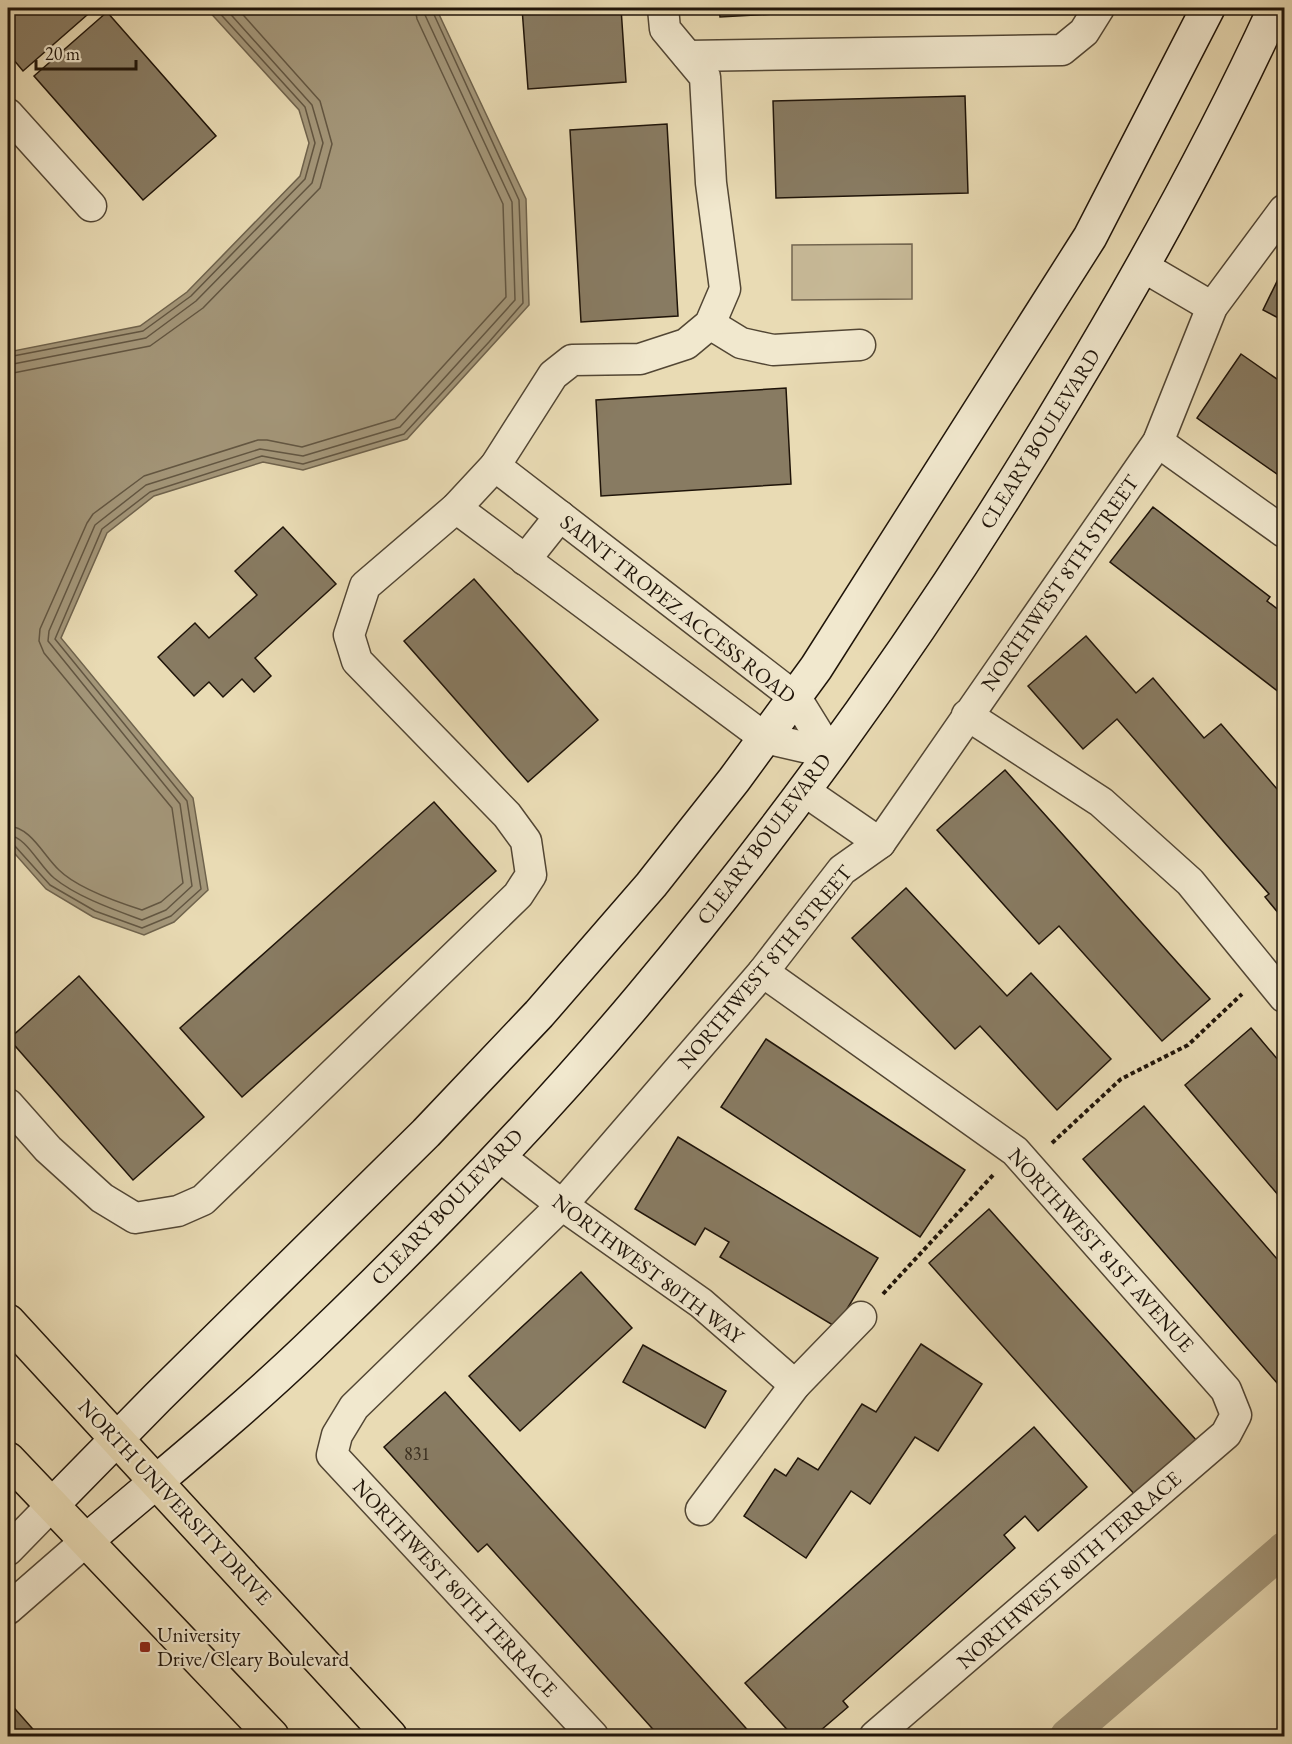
<svg xmlns="http://www.w3.org/2000/svg" width="1292" height="1744" viewBox="0 0 1292 1744" font-family="'EB Garamond',serif">
	<style>
		.green { fill: #c7b997; stroke: #736650; stroke-width: 1.5 }
		.water { fill: #a4977a; stroke: #6f634d; stroke-width: 1.5 }
		.lines { fill: none; stroke-linecap: round; stroke-linejoin: round }
		.shore { stroke: #625642; stroke-width: 1.5 }
		.canal { stroke: #a4977a; stroke-width: 34 }
		.building { fill: #887b62; stroke: #1f1409; stroke-width: 1.5 }
		.street-casing { stroke: #524634; stroke-width: 33 }
		.secondary-casing { stroke: #1f1409; stroke-width: 36 }
		.primary-casing { stroke: #1f1409; stroke-width: 36 }
		.path { stroke: #1f1409; stroke-width: 4; stroke-dasharray: 4.5 3; stroke-linecap: butt }
		.street { stroke: #f1e8ce; stroke-width: 30 }
		.secondary { stroke: #f1e8ce; stroke-width: 33 }
		.primary { stroke: #e9dbb4; stroke-width: 33 }
		.poi-dot { fill: #8f2418; stroke: #f1e8ce; stroke-width: 2 }
		.labels { text-anchor: middle; stroke-width: 4.5; stroke-linejoin: round; paint-order: stroke }
		.number-label { font-size: 18px; fill: #392e1f }
		.street-label { font-size: 21px; fill: #1f1409; stroke: #f1e8ce }
		.poi-label { font-size: 21px; fill: #1f1409; stroke: #f1e8ce; text-anchor: start }
	</style>
	<rect width="100%" height="100%" fill="#e9dbb4"/>
	<filter id="stains"><feTurbulence type="fractalNoise" baseFrequency=".00333" numOctaves="4"/><feColorMatrix values="0 0 0 0 .2 0 0 0 0 .09 0 0 0 0 .02 0 0 0 .5 -.17"/></filter>
	<radialGradient id="worn" r=".72"><stop offset=".6" stop-color="#630" stop-opacity="0"/><stop offset="1" stop-color="#630" stop-opacity=".3"/></radialGradient>
	<polygon class="green" points="912,244 912,299 792,300 792,245"/>
	<polygon class="water" points="206,8 436,8 526,199 529,305 407,439 303,470 263,462 154,496 107,533 61,638 193,798 208,890 174,922 144,935 93,917 46,889 8,846 8,352 140,326 187,292 300,176 309,143 299,110"/>
	<g class="lines">
		<g class="shore">
			<polyline points="8,357 143,331 191,296 305,179 315,143 305,107 215,8"/>
			<polyline points="8,365 146,338 196,301 312,183 323,143 312,105 225,8"/>
			<polyline points="8,374 150,346 203,308 320,188 332,144 320,101 237,8"/>
			<path d="M8,826C31,827 43,855 59,870C77,888 117,902 142,910L161,902L183,883L172,808L44,653L39,641L40,629L87,523L93,514L144,476L258,440H267L302,447L395,419L506,297L503,204L417,19L415,8"/>
			<path d="M8,835C26,836 40,867 54,878C77,897 115,910 142,920L166,910L192,886L180,804L48,641L49,631L95,525L146,485L260,449L303,456L400,427L515,300L512,202L425,15L424,8"/>
			<polyline points="8,843 14,845 50,885 95,911 142,928 171,916 201,889 187,801 55,639 102,529 150,492 262,456 303,464 404,434 489,342 523,303 519,200 431,8"/>
		</g>
		<polyline class="canal" points="1067,1736 1284,1549"/>
	</g>
	<g class="building">
		<polygon points="8,8 95,8 23,71 8,53"/>
		<polygon points="522,8 621,8 626,82 528,89"/>
		<polygon points="719,8 862,8 862,9 720,17"/>
		<polygon points="916,8 967,8 916,11"/>
		<polygon points="107,12 216,136 143,200 34,76"/>
		<polygon points="965,96 968,193 776,198 773,101"/>
		<polygon points="667,124 678,316 581,322 570,130"/>
		<polygon points="1284,267 1284,321 1263,310"/>
		<polygon points="1241,354 1284,384 1284,479 1197,418"/>
		<polygon points="786,388 791,484 601,496 596,400"/>
		<polygon points="1153,507 1270,597 1267,601 1284,614 1284,696 1110,562"/>
		<polygon points="283,527 336,584 255,658 271,676 254,692 242,679 223,697 209,682 194,696 158,657 195,623 209,638 257,595 235,571"/>
		<polygon points="474,579 598,720 528,782 404,641"/>
		<polygon points="1086,636 1136,693 1153,678 1204,738 1221,724 1284,797 1284,920 1265,897 1269,894 1117,719 1083,749 1028,686"/>
		<polygon points="1005,770 1210,999 1162,1041 1059,926 1039,944 937,830"/>
		<polygon points="434,802 496,871 242,1097 180,1028"/>
		<polygon points="906,888 1007,996 1031,973 1111,1059 1057,1110 980,1026 955,1049 852,938"/>
		<polygon points="79,976 204,1117 133,1180 9,1039"/>
		<polygon points="1251,1028 1284,1067 1284,1202 1185,1085"/>
		<polygon points="766,1039 965,1170 920,1237 721,1107"/>
		<polygon points="1144,1106 1284,1267 1284,1391 1083,1159"/>
		<polygon points="678,1137 878,1258 836,1327 720,1257 729,1242 705,1228 695,1245 635,1209"/>
		<polygon points="989,1209 1197,1441 1136,1496 929,1263"/>
		<polygon points="581,1272 632,1328 520,1431 469,1376"/>
		<polygon points="921,1344 982,1384 938,1451 915,1437 870,1504 851,1491 806,1558 744,1516 775,1469 786,1476 798,1458 818,1470 862,1404 876,1412"/>
		<polygon points="643,1345 726,1391 705,1428 623,1382"/>
		<polygon points="445,1392 753,1736 659,1736 487,1544 478,1552 384,1447"/>
		<polygon points="1034,1427 1087,1487 1038,1531 1025,1516 1004,1535 1015,1548 843,1701 848,1707 814,1736 793,1736 745,1683"/>
		<polygon points="8,1701 39,1736 8,1736"/>
	</g>
	<g class="lines">
		<g class="street-casing">
			<g id="street">
				<polyline points="688,56 1062,50 1084,32 1099,8"/>
				<polyline points="8,114 91,206"/>
				<polyline points="1142,266 1212,307"/>
				<polyline points="710,324 741,343 773,350 860,345"/>
				<polyline points="1158,442 1284,532"/>
				<polyline points="495,466 796,698 830,753"/>
				<polyline points="456,508 765,738 830,753"/>
				<polyline points="525,560 560,516"/>
				<polyline points="967,715 1101,802 1190,882 1284,997"/>
				<polyline points="803,790 880,843"/>
				<polyline points="763,972 1015,1151 1226,1390 1236,1415 1226,1434 875,1736"/>
				<polyline points="8,1104 48,1149 102,1198 135,1218 178,1211 203,1200 518,895 531,875 526,841 507,815 357,661 349,635 365,586 456,508 495,466 553,375 572,360 640,359 686,344 710,324 725,289 711,183 705,77 665,29 663,8"/>
				<polyline points="499,1156 562,1205 701,1303 795,1385"/>
				<polyline points="701,1510 795,1385 861,1317"/>
				<polyline points="8,1550 51,1506"/>
				<polyline points="8,1609 86,1541"/>
				<polyline points="593,1736 332,1455 337,1435 354,1407 562,1205 763,972 842,870 880,843 1158,442 1212,307 1284,210"/>
			</g>
		</g>
		<g class="secondary-casing">
			<g id="secondary">
				<polyline points="51,1506 158,1397 426,1133 539,1014 651,885 734,780 816,668 1090,237 1208,8"/>
				<path d="M86,1541C161,1477 238,1415 309,1347C424,1237 537,1121 640,998C798,810 940,608 1066,397C1142,271 1214,141 1275,8"/>
			</g>
		</g>
		<g class="primary-casing">
			<g id="primary">
				<polyline points="8,1321 390,1736"/>
				<polyline points="8,1459 272,1736"/>
			</g>
		</g>
		<g class="path">
			<polyline points="1052,1143 1121,1079 1188,1045 1242,994"/>
			<polyline points="883,1294 994,1174"/>
		</g>
		<use href="#street" class="street"/>
		<use href="#secondary" class="secondary"/>
		<use href="#primary" class="primary"/>
	</g>
	<rect class="poi-dot" x="139" y="1641" width="12" height="12" rx="3"/>
	<g class="labels">
		<g class="number-label">
			<text x="417" y="1460">831</text>
		</g>
		<g class="street-label">
			<text transform="translate(1040 439) rotate(-58)" y="7">CLEARY BOULEVARD</text>
			<text transform="translate(1060 583) rotate(-55)" y="7">NORTHWEST 8TH STREET</text>
			<text transform="translate(678 609) rotate(38)" y="7">SAINT TROPEZ ACCESS ROAD</text>
			<text transform="translate(764 839) rotate(-53)" y="7">CLEARY BOULEVARD</text>
			<text transform="translate(765 967) rotate(-50)" y="7">NORTHWEST 8TH STREET</text>
			<text transform="translate(447 1207) rotate(-46)" y="7">CLEARY BOULEVARD</text>
			<text transform="translate(1101 1250) rotate(48)" y="7">NORTHWEST 81ST AVENUE</text>
			<text transform="translate(648 1269) rotate(37)" y="7">NORTHWEST 80TH WAY</text>
			<text transform="translate(175 1502) rotate(47)" y="7">NORTH UNIVERSITY DRIVE</text>
			<text transform="translate(1069 1570) rotate(-41)" y="7">NORTHWEST 80TH TERRACE</text>
			<text transform="translate(455 1588) rotate(47)" y="7">NORTHWEST 80TH TERRACE</text>
		</g>
		<g class="poi-label">
			<text x="157" y="1642">University<tspan x="157" dy="24">Drive/Cleary Boulevard</tspan></text>
		</g>
	</g>
	<rect width="1292" height="1744" fill="none" stroke="#e9dbb4" stroke-width="30"/>
	<rect x="9" y="9" width="1274" height="1726" fill="none" stroke="#1f1409" stroke-width="3"/>
	<rect x="15" y="15" width="1262" height="1714" fill="none" stroke="#1f1409" stroke-width="1.5"/>
	<path d="M36 60v9h100v-9" fill="none" stroke="#1f1409" stroke-width="3"/>
	<text x="45" y="60" font-size="18" fill="#1f1409" stroke="#f1e8ce" stroke-width="4.5" paint-order="stroke">20 m</text>
	<rect width="100%" height="100%" filter="url(#stains)"/>
	<rect width="100%" height="100%" fill="url(#worn)"/>
</svg>
